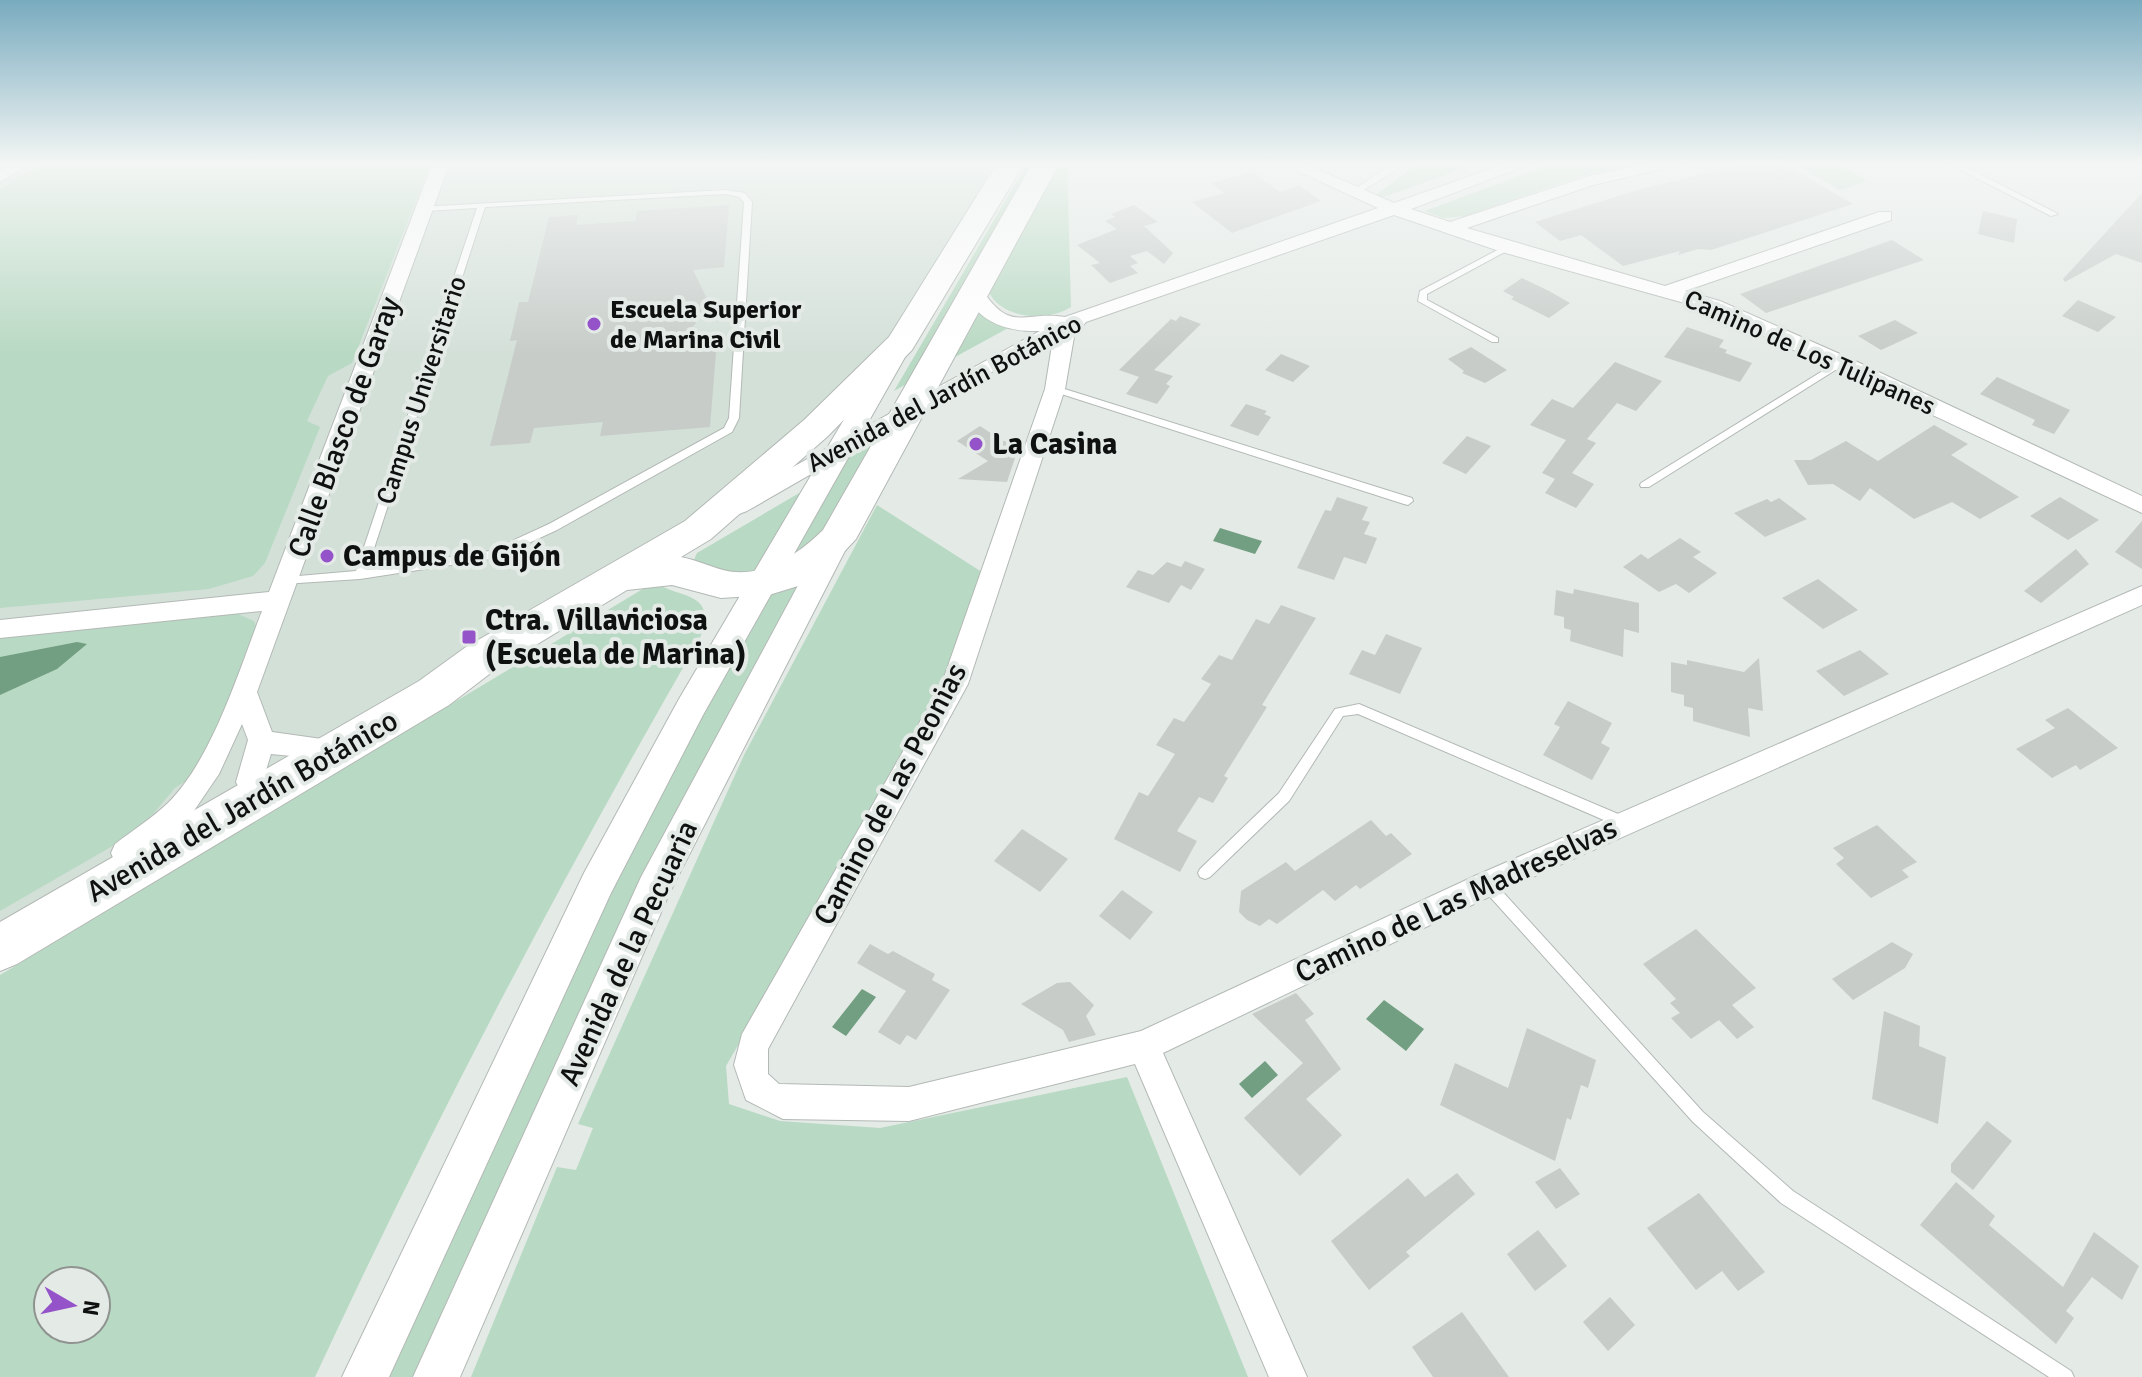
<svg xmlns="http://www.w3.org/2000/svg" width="2142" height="1377" viewBox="0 0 2142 1377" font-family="Signika,sans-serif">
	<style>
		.built { fill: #d3e0d8 }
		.green { fill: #b8d9c3; fill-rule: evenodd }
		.water { fill: #729e82 }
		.building { fill: #c7ccc9 }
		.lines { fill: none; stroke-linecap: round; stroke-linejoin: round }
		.service-casing { stroke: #b3b9b5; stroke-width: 2 }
		.minor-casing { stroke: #b3b9b5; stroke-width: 2 }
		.tertiary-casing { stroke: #b3b9b5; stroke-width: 2 }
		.trunk-casing { stroke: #b3b9b5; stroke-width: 2 }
		.service { fill: #fff; fill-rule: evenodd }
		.minor { fill: #fff; fill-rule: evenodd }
		.tertiary { fill: #fff; fill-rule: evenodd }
		.trunk { fill: #fff; fill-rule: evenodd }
		.poi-dot { fill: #9453c9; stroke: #e4eae6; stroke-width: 3 }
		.labels { text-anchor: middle; stroke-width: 8; stroke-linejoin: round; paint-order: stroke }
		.far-poi-label { font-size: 26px; font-weight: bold; fill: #0f1110; stroke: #e4eae6; text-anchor: start }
		.far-street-label { font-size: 26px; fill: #0f1110; stroke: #e4eae6 }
		.street-label { font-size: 30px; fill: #0f1110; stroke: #e4eae6 }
		.poi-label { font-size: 30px; font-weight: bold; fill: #0f1110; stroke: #e4eae6; text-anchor: start }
	</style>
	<rect width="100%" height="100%" fill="#e4eae6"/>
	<polygon class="built" points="0,162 1012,162 901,343 698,530 0,926"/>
	<g class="green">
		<polygon points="45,162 431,162 352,363 328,376 307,421 320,427 265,563 253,576 209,589 0,608 0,189"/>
		<polygon points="1028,162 1037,162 910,382 894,391"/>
		<path d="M1059,162H1067L1071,307C1048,322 1001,319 989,292Z"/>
		<polygon points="1420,162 1482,162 1383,197 1376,195"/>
		<polygon points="1556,162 1648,162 1591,173 1466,216 1443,218 1425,211"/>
		<polygon points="1792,162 1834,162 1867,181 1840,190"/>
		<polygon points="975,310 1010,327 944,363"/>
		<polygon points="910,408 744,712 436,1377 365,1377 597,884 841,446"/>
		<polygon points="806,489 754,579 692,564 697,553"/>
		<polygon points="877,505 985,574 951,670 912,746 726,1066 729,1104 780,1121 880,1128 1127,1077 1248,1377 471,1377 557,1167 576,1170 593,1128 578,1124 744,755"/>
		<path d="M651,584C661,585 667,589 676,592C705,600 710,610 700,638C561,879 432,1125 315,1377H0V975ZM48,1281H96V1329H48Z"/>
		<polygon points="220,606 254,621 262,644 209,766 175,788 153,814 116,844 0,911 0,629"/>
	</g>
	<g class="water">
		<polygon points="1220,528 1262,541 1255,554 1213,541"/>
		<polygon points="77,642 87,644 57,669 0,695 0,657"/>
		<polygon points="862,989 876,997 846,1036 832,1027"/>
		<polygon points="1384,1000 1424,1029 1406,1051 1366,1019"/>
		<polygon points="1265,1061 1278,1075 1252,1098 1239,1084"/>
	</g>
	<g class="building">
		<polygon points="1753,162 1781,162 1853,204 1711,250 1698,249 1678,255 1680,251 1623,266 1581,235 1560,241 1535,222 1644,188"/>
		<polygon points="1253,172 1280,192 1299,185 1321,201 1232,233 1192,202 1224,193 1211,183"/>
		<polygon points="2142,193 2142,263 2116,254 2065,282 2063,279"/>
		<polygon points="729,205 724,267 693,270 710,305 680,343 717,340 710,427 600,436 603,422 534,428 530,443 490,446 517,340 510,341 519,302 528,302 549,217 578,215 576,225 636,221 637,211"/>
		<polygon points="1134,205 1158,222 1144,226 1173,253 1164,264 1147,251 1130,256 1138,263 1130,266 1138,273 1110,283 1091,265 1100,263 1077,245 1117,229 1105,221 1115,217 1111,214"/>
		<polygon points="1983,211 2017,219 2014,243 1978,234"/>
		<polygon points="1892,240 1924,260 1766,313 1740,294"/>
		<polygon points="1522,278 1549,291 1570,303 1549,318 1511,299 1514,297 1503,291"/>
		<polygon points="2078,300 2116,317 2098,332 2062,316"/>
		<polygon points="1180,316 1201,324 1154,370 1173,376 1166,384 1170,386 1157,404 1126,394 1139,377 1119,370 1171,319 1176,321"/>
		<polygon points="1895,320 1918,333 1881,350 1858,336"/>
		<polygon points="1687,327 1724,340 1719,347 1727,350 1725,353 1752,363 1740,382 1664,357"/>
		<polygon points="1471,347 1507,370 1485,383 1462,373 1464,371 1448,359"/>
		<polygon points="1281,354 1310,366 1293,382 1265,370"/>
		<polygon points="1615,362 1662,381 1636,411 1617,403 1587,439 1596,443 1572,473 1594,484 1576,508 1545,493 1555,479 1542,473 1566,440 1530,425 1552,399 1573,408"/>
		<polygon points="1997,377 2070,410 2054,434 2032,425 2035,420 1980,394"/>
		<polygon points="1246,404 1267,411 1264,414 1271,417 1258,436 1230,426"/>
		<polygon points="1934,425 1968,444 1951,455 2019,497 1980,519 1952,502 1914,519 1870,488 1860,501 1833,484 1808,485 1794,460 1811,460 1846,441 1878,461"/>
		<polygon points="980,426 1003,441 1021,440 1007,482 958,479 988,461 957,441"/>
		<polygon points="1467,436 1491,446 1466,474 1442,463"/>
		<polygon points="1337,497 1368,507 1362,520 1370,522 1364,534 1377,538 1366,564 1344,557 1334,580 1297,568 1325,510 1331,511"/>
		<polygon points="2060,497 2099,520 2068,540 2030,516"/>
		<polygon points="1779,498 1807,519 1765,537 1734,513 1767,499 1771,502"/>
		<polygon points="2142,521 2142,569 2115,552"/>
		<polygon points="1680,538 1701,552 1693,557 1717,573 1689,593 1676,584 1659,592 1623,567 1641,554 1648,559"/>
		<polygon points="2076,549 2089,564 2041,603 2024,591"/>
		<polygon points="1185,561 1205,569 1191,590 1181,585 1169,603 1126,587 1138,570 1153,575 1167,562 1181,567"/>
		<polygon points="1818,579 1858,610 1823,629 1782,598"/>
		<polygon points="1574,589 1639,603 1639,633 1624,629 1623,657 1570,641 1571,630 1564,628 1564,617 1554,615 1556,590 1573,594"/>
		<polygon points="1281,605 1316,618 1262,705 1267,707 1224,776 1228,778 1213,803 1199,797 1177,831 1197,841 1180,872 1114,839 1139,792 1148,796 1175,754 1156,745 1174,718 1184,722 1211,684 1201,679 1219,655 1232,660 1256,619 1269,624"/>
		<polygon points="1386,634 1422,648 1400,694 1349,674 1362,650 1375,655"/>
		<polygon points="1860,650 1889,674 1844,696 1816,671"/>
		<polygon points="1759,658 1763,711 1748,708 1750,737 1693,721 1693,708 1684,706 1684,695 1671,692 1671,662 1687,665 1687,660 1744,672"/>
		<polygon points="1568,701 1612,723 1601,743 1610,748 1592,780 1543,755 1560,727 1554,724"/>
		<polygon points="2068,708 2118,748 2080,770 2076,765 2052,778 2016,749 2055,728 2045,720"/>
		<polygon points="1371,820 1386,836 1391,833 1412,854 1360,889 1356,885 1335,901 1323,890 1277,924 1269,919 1260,926 1247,920 1239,912 1241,891 1286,862 1295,871"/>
		<polygon points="1877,825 1917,862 1902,870 1909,877 1871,898 1836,864 1844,858 1833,848"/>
		<polygon points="1022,829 1068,859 1040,892 994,861"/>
		<polygon points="1122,890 1153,912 1130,940 1099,916"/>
		<polygon points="1696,929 1756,988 1732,1005 1754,1027 1737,1039 1719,1020 1691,1039 1671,1018 1680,1013 1670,1003 1676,999 1643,964"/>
		<polygon points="1892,942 1913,954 1905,968 1853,1000 1832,979"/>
		<polygon points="870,944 888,954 893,951 935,974 932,980 950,990 916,1040 907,1035 900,1045 878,1032 906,991 857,963"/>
		<polygon points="1070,982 1094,1005 1086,1016 1096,1035 1069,1042 1063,1030 1021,1004 1057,983"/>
		<polygon points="1296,993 1314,1014 1305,1020 1341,1069 1306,1099 1342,1135 1300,1176 1244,1118 1303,1063 1252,1014"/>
		<polygon points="1884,1011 1920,1026 1919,1046 1946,1057 1938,1124 1872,1099"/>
		<polygon points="1527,1028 1596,1060 1588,1088 1581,1085 1571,1120 1567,1118 1555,1161 1440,1105 1455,1063 1508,1088"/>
		<polygon points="1987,1121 2012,1141 1973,1190 1951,1172 1951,1164"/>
		<polygon points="1560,1168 1580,1194 1556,1209 1535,1182"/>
		<polygon points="1457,1173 1475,1194 1406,1252 1410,1256 1369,1290 1331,1241 1408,1178 1425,1197"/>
		<polygon points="1956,1182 1995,1216 1989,1225 2063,1287 2094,1232 2139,1266 2122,1300 2092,1277 2066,1311 2074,1318 2056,1344 1920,1225"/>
		<polygon points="1699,1193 1765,1272 1738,1291 1722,1271 1696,1290 1647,1228"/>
		<polygon points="1538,1230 1567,1266 1535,1291 1507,1254"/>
		<polygon points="1610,1297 1635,1325 1608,1351 1583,1322"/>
		<polygon points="1462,1312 1509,1377 1433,1377 1412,1347"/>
	</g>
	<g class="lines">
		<g class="service-casing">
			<g id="service">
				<polygon points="1396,162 1405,162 1396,170 1357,194 1350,192"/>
				<polygon points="1945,162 1956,162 2058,214 2051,216"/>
				<path d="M725,190L745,193L752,202L739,418L732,432L557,530L496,558L360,579L283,584L281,581L283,578L287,577L356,571L477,208L424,211L420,209L421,207ZM725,194L739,197L744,202L729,418L724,428L549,524L490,551L367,570L485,207Z"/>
				<polygon points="1505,246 1512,248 1427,294 1427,300 1498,338 1498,342 1492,342 1418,301 1420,291"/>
				<polygon points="1842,359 1845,360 1845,364 1649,487 1641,487 1640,485 1641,483"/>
				<polygon points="1055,386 1412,498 1413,501 1408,505 1404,504 1052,391 1052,387"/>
				<polygon points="1359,704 1630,819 1632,823 1630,827 1625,829 1620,827 1358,714 1343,716 1289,801 1210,877 1205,879 1200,877 1198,873 1200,869 1279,793 1335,709"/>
				<polygon points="1487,878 1492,880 1703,1112 1793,1191 2071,1371 2074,1377 2049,1377 1781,1203 1693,1122 1482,888 1480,884 1482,880"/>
			</g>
		</g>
		<g class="minor-casing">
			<g id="minor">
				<polygon points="12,162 33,162 0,182 0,170"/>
				<path d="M433,162H450L257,692L272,732L322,739L326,747L322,755L312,758L271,754L260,790L250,793L240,790L236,782L248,740L242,724L219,774L189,818L135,862L125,865L115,862L111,853L115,844C132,831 152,818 168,803C213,758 239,670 262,611L0,638V620L269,592Z"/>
				<path d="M1278,162H1301L1394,203L1510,162H1536L1411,209L1450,222L1589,176L1656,162H1692L1593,185L1467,228L1665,286L1879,212H1891V220L1685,291L1720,301L1849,358L2142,496V513L1706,309L1502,252L1394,215L1086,322L1074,337L1065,389L968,684L768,1049V1074L779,1084L909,1087L1141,1031L1477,875L2142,586V605L1497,893L1163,1053L1307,1377H1269L1135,1064L909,1121L783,1119L746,1100L734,1065L742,1034L942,683L1045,389L1053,339L940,400L747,511L739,514L728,506L731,501L1040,331C1007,332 979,323 964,292L967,288H981C1011,335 1024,310 1065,317L1378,208Z"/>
			</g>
		</g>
		<g class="tertiary-casing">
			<g id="tertiary">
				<polygon points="897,343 909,350 703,715 611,893 389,1377 342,1377 584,873 679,699 885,350"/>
				<polygon points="837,529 847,532 851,539 669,894 460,1377 413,1377 641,877 823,539 827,532"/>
			</g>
		</g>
		<g class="trunk-casing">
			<path id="trunk" d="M998,162H1025L912,350L828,436L711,539L681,557C696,560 709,566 723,570C760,580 798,555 823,530L1033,162H1060L856,539L827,570L798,586L769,595L721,598L672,585L627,590L496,669L449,705L17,964L0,971V922L419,681L466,647L685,521L804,420L889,337Z"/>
		</g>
		<use href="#service" class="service"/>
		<use href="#minor" class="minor"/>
		<use href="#tertiary" class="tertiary"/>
		<use href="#trunk" class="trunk"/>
	</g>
	<linearGradient id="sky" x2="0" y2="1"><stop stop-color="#79abbf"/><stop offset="0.46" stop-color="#f3f6f4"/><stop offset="1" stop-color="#f3f6f4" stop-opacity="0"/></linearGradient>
	<rect width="2142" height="355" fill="url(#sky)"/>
	<g class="poi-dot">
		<circle cx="594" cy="324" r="8"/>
		<circle cx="976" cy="444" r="8"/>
		<circle cx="327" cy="556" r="8"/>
		<rect x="461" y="629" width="16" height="16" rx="4"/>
	</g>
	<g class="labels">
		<g class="far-poi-label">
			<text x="610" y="318">Escuela Superior<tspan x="610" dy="30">de Marina Civil</tspan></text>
		</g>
		<g class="far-street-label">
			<text transform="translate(1810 352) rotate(24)" y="9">Camino de Los Tulipanes</text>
			<text transform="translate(421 390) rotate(-72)" y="9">Campus Universitario</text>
			<text transform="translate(944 393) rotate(-28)" y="9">Avenida del Jardín Botánico</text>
		</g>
		<g class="street-label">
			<text transform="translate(344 427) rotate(-70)" y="10">Calle Blasco de Garay</text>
			<text transform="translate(890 794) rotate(-62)" y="10">Camino de Las Peonias</text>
			<text transform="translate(242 806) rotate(-30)" y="10">Avenida del Jardín Botánico</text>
			<text transform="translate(1456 900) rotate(-25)" y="10">Camino de Las Madreselvas</text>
			<text transform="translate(628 953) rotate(-65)" y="10">Avenida de la Pecuaria</text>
		</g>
		<g class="poi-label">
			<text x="992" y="454">La Casina</text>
			<text x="343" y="566">Campus de Gijón</text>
			<text x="485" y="630">Ctra. Villaviciosa<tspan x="485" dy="34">(Escuela de Marina)</tspan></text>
		</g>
	</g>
	<g transform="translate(72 1305) rotate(99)"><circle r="38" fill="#e4eae6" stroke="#8f9390" stroke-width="2"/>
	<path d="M0-6L14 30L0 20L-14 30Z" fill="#9453c9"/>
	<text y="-12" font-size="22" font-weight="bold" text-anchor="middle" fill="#0f1110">N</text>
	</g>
</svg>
